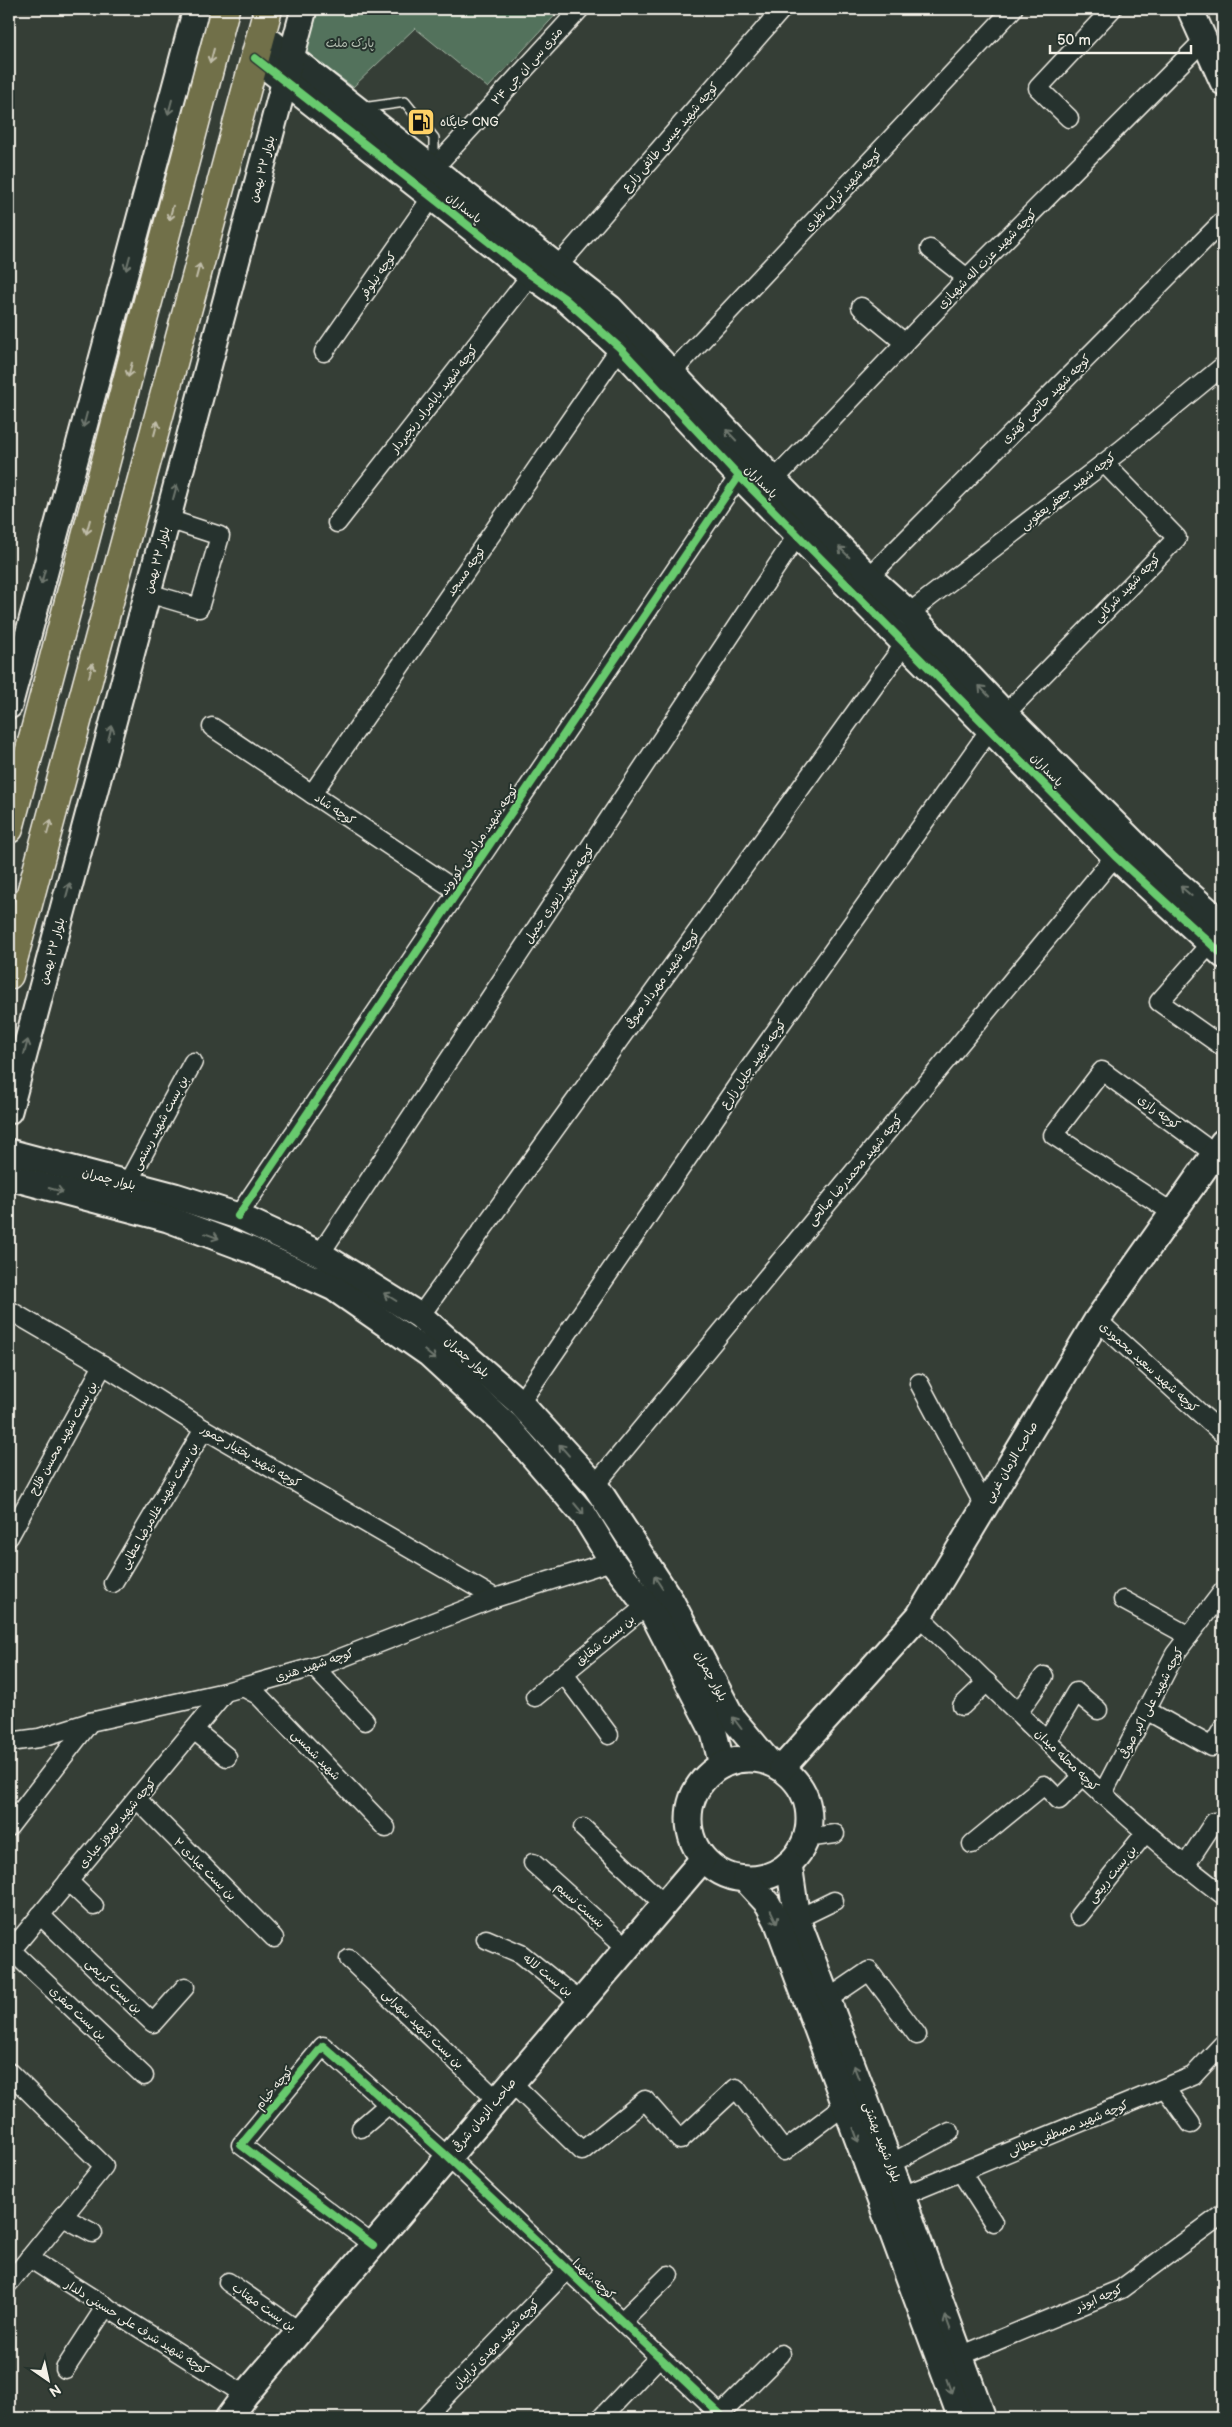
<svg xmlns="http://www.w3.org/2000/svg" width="1232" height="2427" viewBox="0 0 1232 2427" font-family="'Balsamiq Sans','Playpen Sans Arabic',sans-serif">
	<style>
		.green { fill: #52725c; stroke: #a3b2a2 }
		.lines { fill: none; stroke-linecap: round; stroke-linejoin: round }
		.lane-casing { stroke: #f4f1e8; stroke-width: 12 }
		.street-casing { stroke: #f4f1e8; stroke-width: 21 }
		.secondary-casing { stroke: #f4f1e8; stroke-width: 29 }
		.primary-casing { stroke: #f4f1e8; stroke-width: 31 }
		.lane { stroke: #26332d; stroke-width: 9 }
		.street { stroke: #26332d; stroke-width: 18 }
		.secondary { stroke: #26332d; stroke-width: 25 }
		.primary { stroke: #716f4a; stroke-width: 28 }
		.cycleway-casing { stroke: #26332d; stroke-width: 11 }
		.cycleway { stroke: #67ca6e; stroke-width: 8 }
		.oneway { stroke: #c0bda9 }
		.oneway2 { stroke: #6e766e }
		.labels { text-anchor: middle; stroke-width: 4; stroke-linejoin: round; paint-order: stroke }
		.park-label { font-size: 12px; fill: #b3beb0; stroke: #26332d }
		.street-label { font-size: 12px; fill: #f4f1e8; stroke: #26332d }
		.poi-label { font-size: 12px; fill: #f4f1e8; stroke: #26332d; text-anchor: start }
	</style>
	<rect width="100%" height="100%" fill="#353e36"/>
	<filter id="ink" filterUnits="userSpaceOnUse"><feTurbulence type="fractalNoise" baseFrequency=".02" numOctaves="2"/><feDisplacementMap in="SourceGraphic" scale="10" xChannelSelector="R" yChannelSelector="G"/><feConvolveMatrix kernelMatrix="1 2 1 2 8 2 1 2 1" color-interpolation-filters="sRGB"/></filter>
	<g filter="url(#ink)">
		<polygon class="green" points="313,9 561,9 488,88 415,28 353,87 301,49"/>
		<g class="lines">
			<g class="lane-casing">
				<polyline id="lane" points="362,108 405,102 434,138 434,165"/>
			</g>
			<g class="street-casing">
				<g id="street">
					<polyline points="1069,118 1038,88 1112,9"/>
					<polyline points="434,168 580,9"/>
					<polyline points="930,249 967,278"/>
					<polyline points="558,266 782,9"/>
					<polyline points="861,307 905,343"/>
					<polyline points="324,352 432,197"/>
					<polyline points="672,372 1013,9"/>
					<polyline points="774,480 967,278 1204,40"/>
					<polyline points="337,523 531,275"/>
					<polyline points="869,577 1223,221"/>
					<polyline points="148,593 199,608 220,536 168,519"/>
					<polyline points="909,613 1121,450 1223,366"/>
					<polyline points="1005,714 1177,538 1104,463"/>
					<polyline points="212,727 457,891"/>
					<polyline points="312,794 620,348"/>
					<polyline points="1210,944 1159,1002 1223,1047"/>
					<polyline points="127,1184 193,1062"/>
					<polyline points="1173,1213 1053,1135 1102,1071 1215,1154"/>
					<polyline points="238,1216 739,476"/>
					<polyline points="320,1254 798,534"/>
					<polyline points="9,1310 103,1365 204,1429 495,1598"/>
					<polyline points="420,1316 906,642"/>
					<polyline points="1097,1320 1223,1434"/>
					<polyline points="919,1383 985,1507"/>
					<polyline points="520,1403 741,1080 991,728"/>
					<polyline points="595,1485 1115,856"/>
					<polyline points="9,1537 103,1365"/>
					<polyline points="113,1583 204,1429"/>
					<polyline points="1123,1600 1189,1636"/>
					<path d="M919,1616C1018,1712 1113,1812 1223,1895"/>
					<polyline points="314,1667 365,1721"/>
					<polyline points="564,1674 609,1735"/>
					<polyline points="243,1687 258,1695 386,1828"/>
					<polyline points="535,1697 646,1606"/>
					<polyline points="962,1706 987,1682"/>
					<polyline points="1146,1710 1212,1747 1223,1728"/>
					<polyline points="1018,1713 1044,1676"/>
					<polyline points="194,1730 227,1757"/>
					<polyline points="1047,1741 1076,1692 1098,1710"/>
					<polyline points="9,1742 39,1738 90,1722 225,1692 328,1663 495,1598 612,1561"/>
					<polyline points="1102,1795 1175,1654 1223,1591"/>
					<polyline points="137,1799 274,1938"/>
					<polyline points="9,1827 90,1722"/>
					<polyline points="583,1828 664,1904"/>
					<polyline points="806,1838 835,1834"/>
					<polyline points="972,1844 1044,1785 1059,1800 1083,1776"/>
					<polyline points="533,1863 627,1948"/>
					<polyline points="1185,1866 1214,1822"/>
					<polyline points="68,1881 94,1906"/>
					<polyline points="40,1915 153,2023 185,1987"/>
					<polyline points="1079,1916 1146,1832"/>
					<polyline points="797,1919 834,1901"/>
					<polyline points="486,1939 521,1954 581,2002"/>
					<polyline points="11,1950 144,2076"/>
					<polyline points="9,1953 225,1692"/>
					<polyline points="349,1959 497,2100"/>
					<polyline points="828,1999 869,1971 917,2035"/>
					<polyline points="9,2072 104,2166 9,2283"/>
					<polyline points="512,2083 582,2151 645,2100 680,2140 736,2088 784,2151 845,2105"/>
					<polyline points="1165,2088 1191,2124"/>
					<polyline points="361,2128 389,2104"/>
					<polyline points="890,2164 950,2132"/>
					<polyline points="961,2172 993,2222"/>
					<polyline points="902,2196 1193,2076 1223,2044"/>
					<polyline points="63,2217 93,2233"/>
					<polyline points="373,2245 241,2145 323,2046 448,2157 724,2418"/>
					<polyline points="29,2258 245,2395"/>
					<polyline points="228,2282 300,2332"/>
					<polyline points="622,2321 669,2275"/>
					<polyline points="960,2356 1121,2289 1223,2214"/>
					<polyline points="65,2369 106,2306"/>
					<polyline points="720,2415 781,2354"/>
					<polyline points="424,2418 567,2270"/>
					<polyline points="601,2418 659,2357"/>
				</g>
			</g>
			<g class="secondary-casing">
				<g id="secondary">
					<polyline points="1190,9 1223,82"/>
					<polyline points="261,34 610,308 774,480 869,577 909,613 1005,714 1158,867 1223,924"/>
					<polyline points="255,58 531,275 564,298 620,348 739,476 1115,856 1223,955"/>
					<polyline points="9,706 196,9"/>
					<polyline points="9,1111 304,9"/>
					<polyline points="9,1152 175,1196 238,1216 320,1254 420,1316 520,1403 595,1485 671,1601 733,1719 768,1761"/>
					<polyline points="9,1177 168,1219 253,1251 334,1288 429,1354 506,1425 584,1515 612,1561 654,1616 714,1733 722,1765"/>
					<circle cx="749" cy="1819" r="60"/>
					<polyline points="782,1768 919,1616 1097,1320 1223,1142"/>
					<polyline points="789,1864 797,1919 902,2196 983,2418"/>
					<polyline points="745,1879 768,1904 777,1921 961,2418"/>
					<polyline points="228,2418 245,2395 703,1859"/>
				</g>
			</g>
			<g class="primary-casing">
				<g id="primary">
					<polyline points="9,829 225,9"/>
					<polyline points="9,975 268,9"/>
				</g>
			</g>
			<use href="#lane" class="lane"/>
			<use href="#street" class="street"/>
			<use href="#secondary" class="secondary"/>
			<use href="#primary" class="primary"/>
			<g class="cycleway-casing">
				<g id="cycleway">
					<polyline points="255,58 531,275 564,298 620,348 739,476 1115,856 1223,955"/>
					<polyline points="238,1216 739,476"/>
					<polyline points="373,2245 241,2145 323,2046 448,2157 724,2418"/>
				</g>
			</g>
			<use href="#cycleway" class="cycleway"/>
		</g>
		<defs><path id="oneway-shaft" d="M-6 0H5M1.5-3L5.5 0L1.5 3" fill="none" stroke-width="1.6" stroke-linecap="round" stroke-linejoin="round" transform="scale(1.25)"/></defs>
		<g class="oneway">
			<use href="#oneway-shaft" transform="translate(212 56) rotate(105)"/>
			<use href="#oneway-shaft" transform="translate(171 213) rotate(105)"/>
			<use href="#oneway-shaft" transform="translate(198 271) rotate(-75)"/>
			<use href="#oneway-shaft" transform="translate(130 370) rotate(105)"/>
			<use href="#oneway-shaft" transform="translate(156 428) rotate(-75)"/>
			<use href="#oneway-shaft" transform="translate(88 527) rotate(105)"/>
			<use href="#oneway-shaft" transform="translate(91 670) rotate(-75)"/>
			<use href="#oneway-shaft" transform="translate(49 827) rotate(-75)"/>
		</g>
		<g class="oneway2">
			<use href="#oneway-shaft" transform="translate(170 107) rotate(105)"/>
			<use href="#oneway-shaft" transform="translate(128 263) rotate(105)"/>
			<use href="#oneway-shaft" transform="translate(85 420) rotate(105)"/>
			<use href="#oneway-shaft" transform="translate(731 435) rotate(-133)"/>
			<use href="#oneway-shaft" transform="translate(175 492) rotate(-75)"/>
			<use href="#oneway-shaft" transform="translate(844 552) rotate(-135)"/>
			<use href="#oneway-shaft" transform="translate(43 577) rotate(105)"/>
			<use href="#oneway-shaft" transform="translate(984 691) rotate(-133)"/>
			<use href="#oneway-shaft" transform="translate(110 733) rotate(-75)"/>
			<use href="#oneway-shaft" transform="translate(68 890) rotate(-75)"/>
			<use href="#oneway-shaft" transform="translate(1186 891) rotate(-139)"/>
			<use href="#oneway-shaft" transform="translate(26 1047) rotate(-75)"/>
			<use href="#oneway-shaft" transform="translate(56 1190) rotate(15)"/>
			<use href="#oneway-shaft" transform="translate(212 1236) rotate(20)"/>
			<use href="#oneway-shaft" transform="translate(390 1297) rotate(-148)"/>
			<use href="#oneway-shaft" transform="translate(430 1355) rotate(39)"/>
			<use href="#oneway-shaft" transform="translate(564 1450) rotate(-131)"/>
			<use href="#oneway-shaft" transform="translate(579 1509) rotate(50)"/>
			<use href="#oneway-shaft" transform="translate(658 1582) rotate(-123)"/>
			<use href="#oneway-shaft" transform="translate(737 1723) rotate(-127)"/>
			<use href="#oneway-shaft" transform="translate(774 1917) rotate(64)"/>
			<use href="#oneway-shaft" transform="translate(856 2072) rotate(-111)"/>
			<use href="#oneway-shaft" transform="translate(856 2135) rotate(70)"/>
			<use href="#oneway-shaft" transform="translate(948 2323) rotate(-110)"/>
			<use href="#oneway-shaft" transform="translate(949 2386) rotate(70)"/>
		</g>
	</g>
	<defs>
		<g id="fuel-square" transform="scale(1.4375)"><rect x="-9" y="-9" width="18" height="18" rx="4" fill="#ffd166" stroke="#26332d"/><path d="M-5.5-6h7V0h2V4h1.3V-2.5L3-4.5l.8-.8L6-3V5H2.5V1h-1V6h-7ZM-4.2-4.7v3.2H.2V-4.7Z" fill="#111"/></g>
	</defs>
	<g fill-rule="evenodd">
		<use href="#fuel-square" x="421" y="122"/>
	</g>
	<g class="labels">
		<g class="park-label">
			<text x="350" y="47">پارک ملت</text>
		</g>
		<g class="street-label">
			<text transform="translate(527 66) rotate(-48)" y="4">۲۴ متری سی ان جی</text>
			<text transform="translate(670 137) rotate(-49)" y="4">کوچه شهید عیسی طائفی زارع</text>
			<text transform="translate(262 169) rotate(-75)" y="4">بلوار ۲۲ بهمن</text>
			<text transform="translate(843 190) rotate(-47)" y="4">کوچه شهید تراب نظری</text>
			<text transform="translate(464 208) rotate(38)" y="4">پاسداران</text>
			<text transform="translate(987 259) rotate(-45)" y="4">کوچه شهید عزت اله شهبازی</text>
			<text transform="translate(378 275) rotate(-55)" y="4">کوچه نیلوفر</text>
			<text transform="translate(434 399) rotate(-52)" y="4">کوچه شهید بابامراد رنجبردار</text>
			<text transform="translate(1046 399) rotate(-45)" y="4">کوچه شهید حاتمی کهتری</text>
			<text transform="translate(761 482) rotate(45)" y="4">پاسداران</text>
			<text transform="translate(1068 491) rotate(-38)" y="4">کوچه شهید جعفر یعقوبی</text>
			<text transform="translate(157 560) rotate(-75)" y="4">بلوار ۲۲ بهمن</text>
			<text transform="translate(466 571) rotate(-55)" y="4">کوچه مسجد</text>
			<text transform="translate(1127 588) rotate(-46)" y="4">کوچه شهید شرکایی</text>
			<text transform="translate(1047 770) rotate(46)" y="4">پاسداران</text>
			<text transform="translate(335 809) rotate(34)" y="4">کوچه شاد</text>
			<text transform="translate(479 840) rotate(-56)" y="4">کوچه شهید مرادقلی کوروند</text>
			<text transform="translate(559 894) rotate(-56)" y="4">کوچه شهید زیوری جمیل</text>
			<text transform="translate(52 951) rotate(-75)" y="4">بلوار ۲۲ بهمن</text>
			<text transform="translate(662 979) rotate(-54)" y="4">کوچه شهید مهرداد صوفی</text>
			<text transform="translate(753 1064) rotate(-55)" y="4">کوچه شهید جلیل زارع</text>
			<text transform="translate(1159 1112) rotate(36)" y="4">کوچه رازی</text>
			<text transform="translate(160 1123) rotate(-62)" y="4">بن بست شهید رستمی</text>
			<text transform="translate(855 1170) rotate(-50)" y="4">کوچه شهید محمدرضا صالحی</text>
			<text transform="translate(109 1179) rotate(15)" y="4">بلوار چمران</text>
			<text transform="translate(467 1357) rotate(41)" y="4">بلوار چمران</text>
			<text transform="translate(1149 1367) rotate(42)" y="4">کوچه شهید سعید محمودی</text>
			<text transform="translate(63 1438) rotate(-61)" y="4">بن بست شهید محسن فلاح</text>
			<text transform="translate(251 1456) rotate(30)" y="4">کوچه شهید بختیار جمور</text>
			<text transform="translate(1011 1462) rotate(-59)" y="4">صاحب الزمان غربی</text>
			<text transform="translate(159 1506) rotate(-60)" y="4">بن بست شهید غلامرضا عطایی</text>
			<text transform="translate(605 1640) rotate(-39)" y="4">بن بست شقایق</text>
			<text transform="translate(314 1665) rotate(-18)" y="4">کوچه شهید هنری</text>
			<text transform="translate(711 1676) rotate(62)" y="4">بلوار چمران</text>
			<text transform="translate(1151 1703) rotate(-62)" y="4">کوچه شهید علی اکبر صوفی</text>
			<text transform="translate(316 1755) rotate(46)" y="4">شهید شمسی</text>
			<text transform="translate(1067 1760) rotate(44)" y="4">کوچه محله میدان</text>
			<text transform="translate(117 1823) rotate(-50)" y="4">کوچه شهید بهروز عبادی</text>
			<text transform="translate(205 1869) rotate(45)" y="4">بن بست عبادی ۲</text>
			<text transform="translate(1112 1874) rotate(-51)" y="4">بن بست ربیعی</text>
			<text transform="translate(580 1905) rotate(42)" y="4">بنبست نسیم</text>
			<text transform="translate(548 1975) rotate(39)" y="4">بن بست لاله</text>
			<text transform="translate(114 1986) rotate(44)" y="4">بن بست کریمی</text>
			<text transform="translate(78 2013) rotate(43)" y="4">بن بست صفری</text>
			<text transform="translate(423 2029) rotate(44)" y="4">بن بست شهید سهرابی</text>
			<text transform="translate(274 2088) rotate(-50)" y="4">کوچه خیام</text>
			<text transform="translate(484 2115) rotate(-50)" y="4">صاحب الزمان شرقی</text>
			<text transform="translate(1068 2128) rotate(-22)" y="4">کوچه شهید مصطفی عطائی</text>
			<text transform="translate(882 2142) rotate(69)" y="4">بلوار شهید بهشتی</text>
			<text transform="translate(594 2279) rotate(43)" y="4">کوچه شهدا</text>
			<text transform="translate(1099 2298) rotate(-24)" y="4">کوچه ابوذر</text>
			<text transform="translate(264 2307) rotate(35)" y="4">بن بست مهتاب</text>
			<text transform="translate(137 2327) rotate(32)" y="4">کوچه شهید شرف علی حسینی دلدار</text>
			<text transform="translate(496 2344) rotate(-46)" y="4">کوچه شهید مهدی ترابیان</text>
		</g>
		<g class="poi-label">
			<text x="440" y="126">جایگاه CNG</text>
		</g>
	</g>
	<rect width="1232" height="2427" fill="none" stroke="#26332d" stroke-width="30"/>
	<rect x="15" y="15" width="1202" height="2397" fill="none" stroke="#f4f1e8" stroke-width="2" filter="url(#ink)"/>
	<g transform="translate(48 2380) rotate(146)" stroke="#26332d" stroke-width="4" paint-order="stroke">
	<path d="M0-4L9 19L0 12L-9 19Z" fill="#f4f1e8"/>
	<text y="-8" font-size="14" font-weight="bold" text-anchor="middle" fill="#f4f1e8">N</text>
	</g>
	<path d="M1050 45v8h141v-8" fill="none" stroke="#f4f1e8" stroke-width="2.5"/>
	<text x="1057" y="45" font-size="15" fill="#f4f1e8" stroke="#26332d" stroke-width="4" paint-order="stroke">50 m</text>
</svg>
